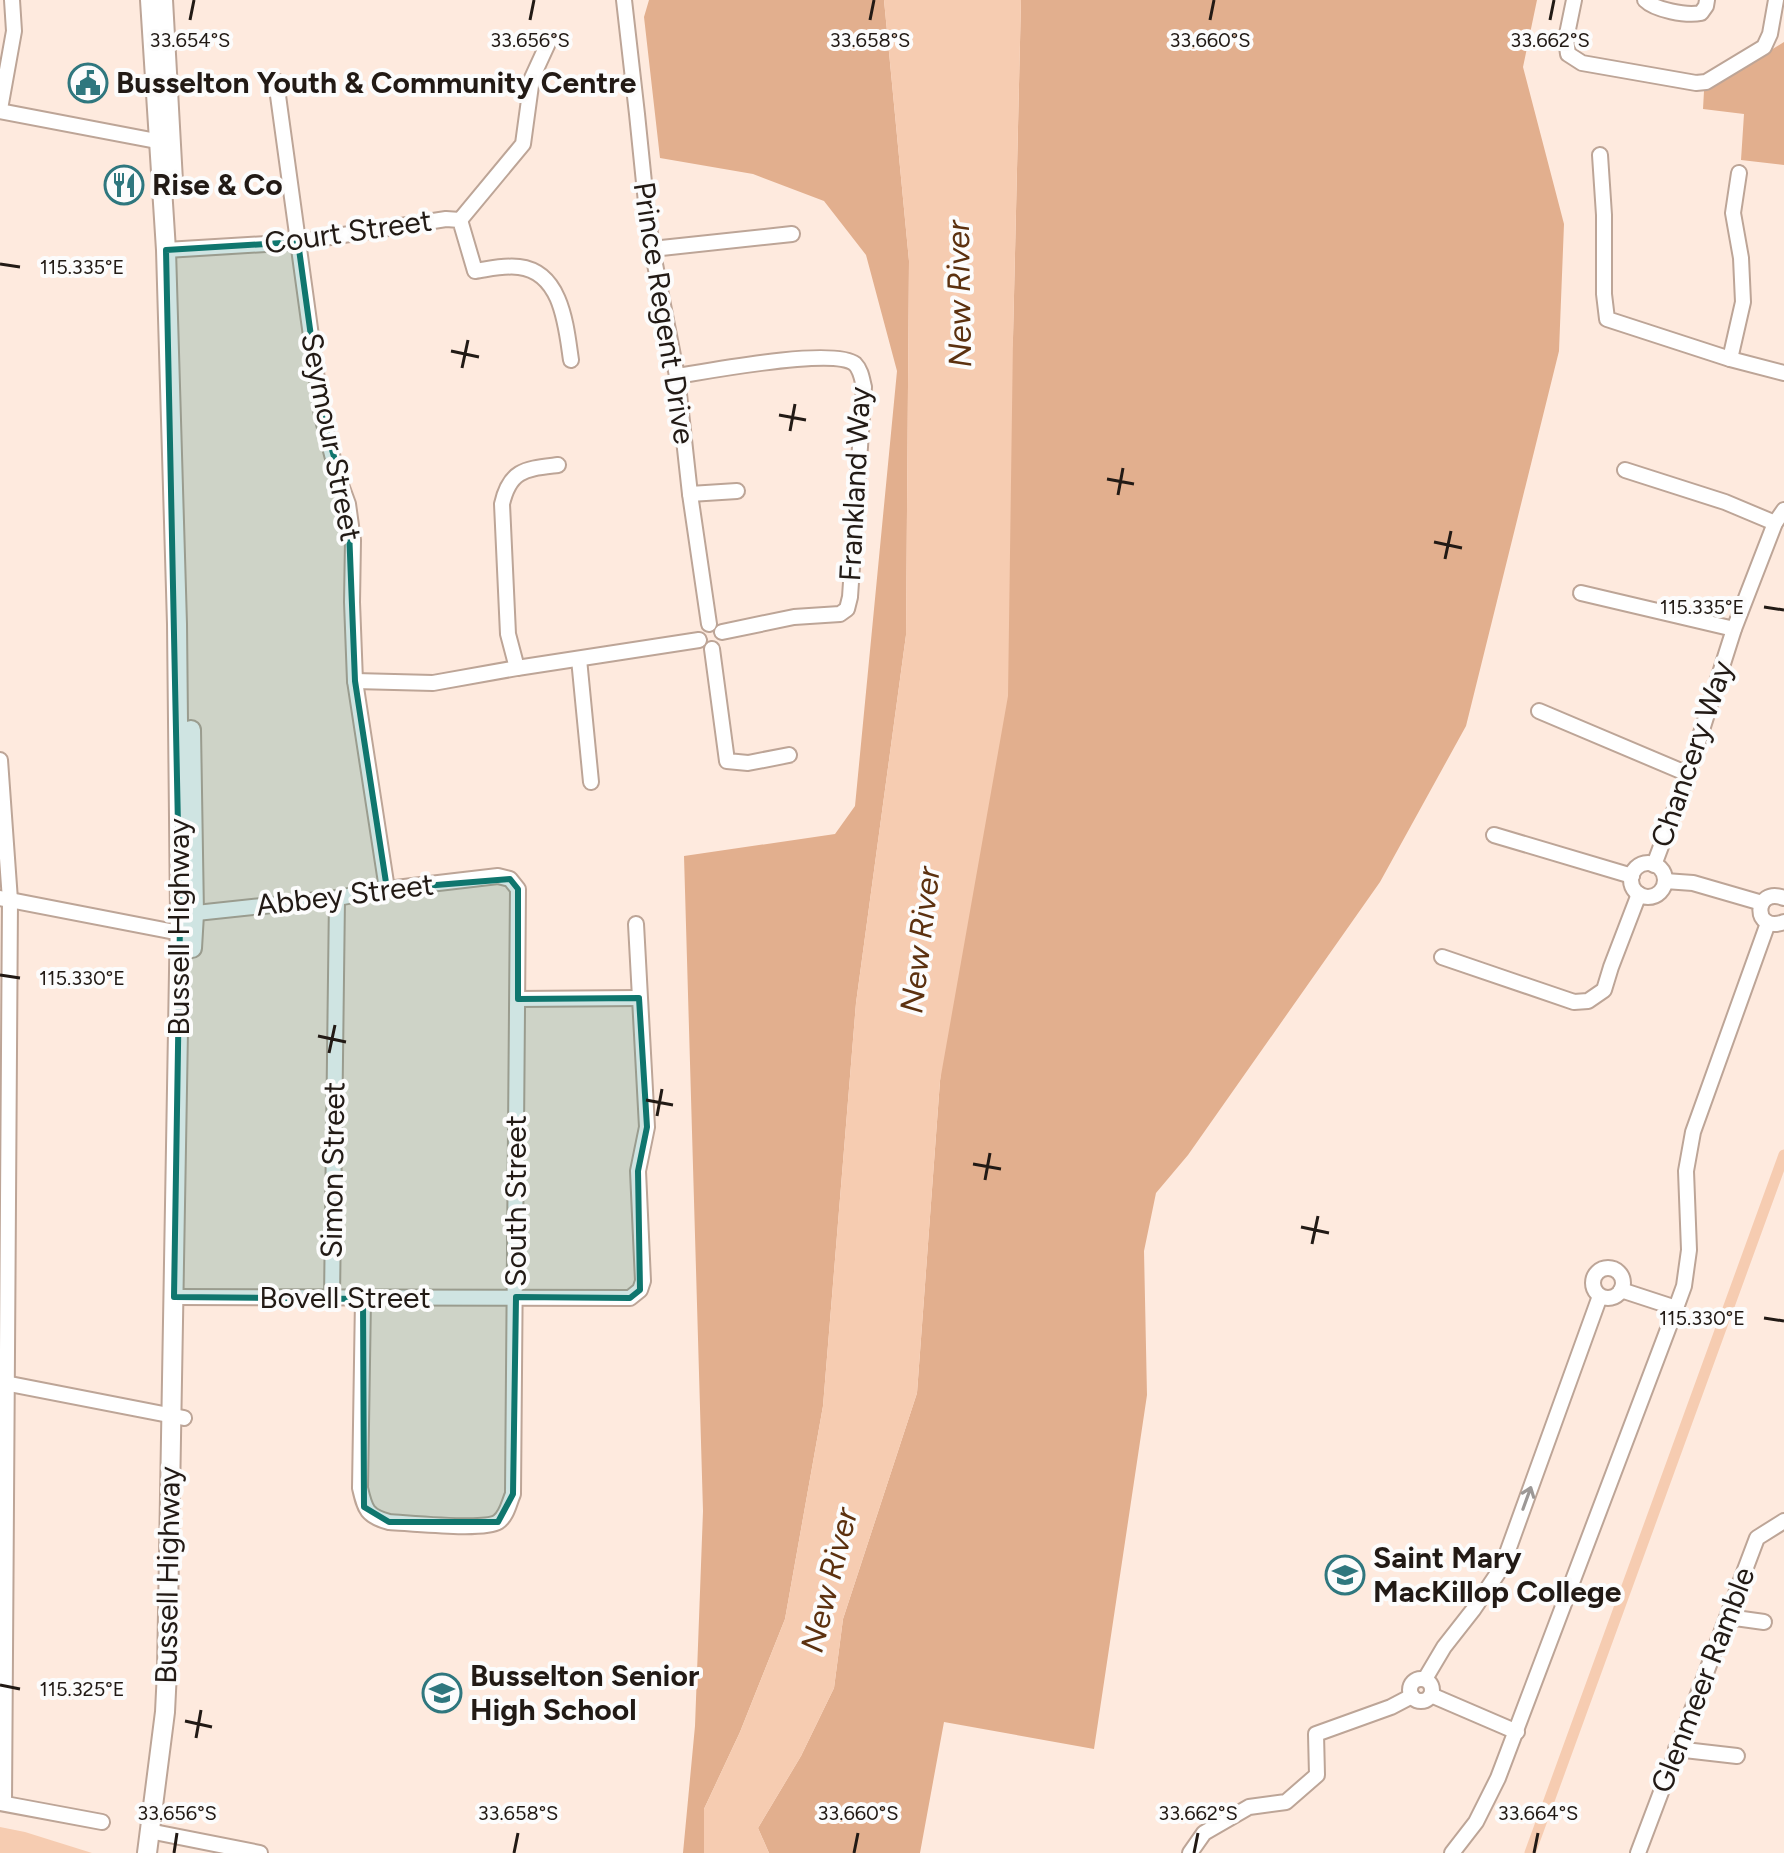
<svg xmlns="http://www.w3.org/2000/svg" width="1784" height="1853" viewBox="0 0 1784 1853" font-family="Figtree,sans-serif">
	<style>
		.green { fill: #e2af8e }
		.water { fill: #f6ccb1 }
		.lines { fill: none; stroke-linecap: round; stroke-linejoin: round }
		.canal { stroke: #f6ccb1; stroke-width: 11 }
		.minor-casing { stroke: #bda597; stroke-width: 18 }
		.major-casing { stroke: #bda597; stroke-width: 22 }
		.minor { stroke: #fff; stroke-width: 14 }
		.major { stroke: #fff; stroke-width: 18 }
		.oneway { stroke: #9c9896 }
		.marked { fill: #0f766e; fill-opacity: 0.2; stroke: #0f766e; stroke-width: 6; stroke-linejoin: round }
		.ticks { fill: none; stroke: #221a15; stroke-width: 3 }
		.labels { text-anchor: middle; stroke-width: 8; stroke-linejoin: round; paint-order: stroke }
		.poi-label { font-size: 30px; font-weight: bold; fill: #221a15; stroke: #fcfcfc; text-anchor: start }
		.street-label { font-size: 30px; fill: #221a15; stroke: #fcfcfc }
		.water-label { font-size: 32px; font-style: italic; fill: #5c310f; stroke: #fcfcfc }
		.ticks-label { font-size: 20px; text-anchor: middle; fill: #221a15; stroke: #fcfcfc; stroke-width: 8; stroke-linejoin: round; paint-order: stroke }
	</style>
	<rect width="100%" height="100%" fill="#feeade"/>
	<g class="green">
		<polygon points="649,0 884,0 909,261 906,635 856,1003 823,1406 785,1619 740,1732 704,1809 704,1853 683,1853 695,1726 703,1511 684,856 835,834 855,806 897,371 866,255 824,201 753,174 660,158 644,17"/>
		<polygon points="1021,0 1537,0 1523,67 1564,224 1559,351 1466,726 1380,882 1188,1155 1156,1193 1144,1251 1147,1395 1094,1749 944,1722 920,1853 769,1853 758,1828 801,1756 834,1688 843,1619 917,1393 940,1081 1013,338"/>
		<polygon points="1784,42 1784,165 1741,160 1744,114 1703,109 1704,91"/>
	</g>
	<g class="water">
		<polygon points="884,0 1021,0 1013,338 1008,696 940,1081 917,1393 843,1619 834,1688 801,1756 758,1828 769,1853 704,1853 704,1809 740,1732 785,1619 823,1406 856,1003 906,635 909,261"/>
		<polygon points="0,1827 25,1832 92,1853 0,1853"/>
	</g>
	<g class="lines">
		<polyline class="canal" points="1530,1853 1784,1155"/>
		<g class="minor-casing">
			<g id="minor">
				<polyline points="624,0 637,114 647,212 652,249 677,376 690,494 709,624"/>
				<polyline points="1574,0 1566,39 1568,54 1582,63 1696,83 1706,82 1764,47 1770,34 1776,0"/>
				<path d="M1645,0C1655,10 1686,16 1701,13L1706,6L1707,0"/>
				<polyline points="276,81 322,416 337,474 348,504 353,540 352,602 355,681 387,889"/>
				<polyline points="0,109 14,31 12,0"/>
				<polyline points="0,111 167,143"/>
				<polyline points="1600,155 1604,215 1604,294 1607,319 1730,359 1784,373"/>
				<polyline points="460,220 523,144 532,78 549,41"/>
				<polyline points="652,249 792,234"/>
				<path d="M166,250L298,242L446,219L460,220L475,271C489,269 504,265 519,267C562,272 566,326 571,360"/>
				<polyline points="1730,359 1743,302 1741,258 1733,213 1739,173"/>
				<path d="M677,376C708,371 834,347 855,364C861,370 862,379 864,387L850,597L847,609L840,614L794,617L722,632"/>
				<polyline points="1625,470 1725,502 1775,523"/>
				<polyline points="690,494 737,491"/>
				<polyline points="1581,593 1734,629"/>
				<polyline points="712,649 727,761 748,763 789,755"/>
				<polyline points="579,659 591,782"/>
				<path d="M517,668L508,634L502,504C510,469 526,469 558,465"/>
				<polyline points="355,681 433,683 517,668 699,640"/>
				<polyline points="1539,711 1688,774"/>
				<polyline points="0,760 10,900 4,1803"/>
				<polyline points="1494,835 1632,876"/>
				<circle cx="1648" cy="880" r="17"/>
				<polyline points="1654,865 1688,774 1734,629 1775,523 1784,510"/>
				<polyline points="1665,881 1693,883 1762,903"/>
				<polyline points="0,898 180,933 188,936"/>
				<path d="M1784,898C1753,886 1752,934 1784,922"/>
				<path d="M187,914L337,898L387,889L498,876L510,879L518,889L513,1494C509,1503 507,1516 498,1522C484,1531 409,1523 389,1522C367,1516 365,1510 360,1488L363,1299"/>
				<polyline points="1442,957 1574,1002 1588,1001 1604,990 1611,967 1639,894"/>
				<polyline points="518,999 639,998"/>
				<circle cx="1608" cy="1283" r="15"/>
				<polyline points="1621,1290 1676,1308"/>
				<polyline points="174,1297 630,1298 640,1290 643,1281 638,1171 647,1127 636,924"/>
				<polyline points="332,1298 337,898"/>
				<polyline points="0,1382 184,1418"/>
				<polyline points="1728,1617 1764,1622"/>
				<polyline points="1425,1679 1444,1647 1473,1610 1502,1567 1600,1296"/>
				<circle cx="1421" cy="1690" r="11"/>
				<polyline points="1431,1695 1517,1732"/>
				<polyline points="1676,1749 1737,1756"/>
				<polyline points="0,1803 102,1822"/>
				<polyline points="149,1831 260,1853"/>
				<polyline points="1190,1853 1204,1833 1249,1807 1286,1802 1317,1775 1316,1734 1391,1707 1412,1696"/>
				<polyline points="1452,1853 1476,1822 1498,1778 1676,1308 1684,1286 1689,1250 1686,1171 1693,1132 1768,923"/>
				<polyline points="1638,1853 1757,1538 1784,1521"/>
			</g>
		</g>
		<g class="major-casing">
			<g id="major">
				<polyline points="163,0 173,181"/>
				<polyline points="191,730 194,914 192,948"/>
				<polyline points="147,1853 165,1712 167,1671 180,914 177,624 166,250 150,0"/>
			</g>
		</g>
		<use href="#minor" class="minor"/>
		<use href="#major" class="major"/>
	</g>
	<defs><path id="oneway-shaft" d="M-6 0H5M1.5-3L5.5 0L1.5 3" fill="none" stroke-width="1.6" stroke-linecap="round" stroke-linejoin="round" transform="scale(2)"/></defs>
	<use class="oneway" href="#oneway-shaft" transform="translate(1527 1498) rotate(-70)"/>
	<path class="marked" d="M298,242L322,416L348,504L355,681L387,889L510,879L518,889V999L639,998L647,1127L638,1171L640,1290L630,1298L516,1297L513,1494L498,1522H389L364,1507L363,1299L174,1297L180,923L166,250Z"/>
	<path class="ticks" d="M190,20L194,0M530,20L534,0M870,20L874,0M1210,20L1214,0M1550,20L1554,0M0,264L20,267M451,351L479,357M462,368L468,340M779,415L806,420M790,431L795,404M1107,479L1134,484M1118,495L1123,468M1434,542L1462,548M1445,559L1451,531M1764,607L1784,610M0,975L20,978M318,1036L346,1042M329,1053L335,1025M646,1100L673,1105M657,1116L662,1089M973,1164L1001,1169M985,1180L990,1153M1301,1227L1329,1233M1312,1244L1318,1216M1764,1318L1784,1321M0,1685L20,1689M185,1721L212,1727M196,1738L201,1710M174,1853L177,1833M514,1853L518,1833M854,1853L858,1833M1194,1853L1198,1833M1534,1853L1538,1833"/>
	<defs>
		<g id="civic-ring" transform="scale(2)"><circle r="9.5" fill="#fcfcfc" stroke="#2f777e" stroke-width="1.5"/><path d="M-.6-6.5H3V-4.5H.6V-3L4-1V1h2V6H-6V1h2V-1L-.6-3ZM-1.2 2.5V6h2.4V2.5Z" fill="#2f777e"/></g>
		<g id="restaurant-ring" transform="scale(2)"><circle r="9.5" fill="#fcfcfc" stroke="#2f777e" stroke-width="1.5"/><path d="M-5-6h1v4h1v-4h1v4h1v-4h1v5L-1.5 .5V6h-2V.5L-5-1ZM5-6V6H3V1.5H1.5Q1.5-4 5-6Z" fill="#2f777e"/></g>
		<g id="school-ring" transform="scale(2)"><circle r="9.5" fill="#fcfcfc" stroke="#2f777e" stroke-width="1.5"/><path d="M0-5L7-2L0 1L-7-2ZM-4 1L0 2.5L4 1V4Q0 6-4 4Z" fill="#2f777e"/></g>
	</defs>
	<g fill-rule="evenodd">
		<use href="#civic-ring" x="88" y="83"/>
		<use href="#restaurant-ring" x="124" y="185"/>
		<use href="#school-ring" x="1345" y="1575"/>
		<use href="#school-ring" x="442" y="1693"/>
	</g>
	<g class="labels">
		<g class="poi-label">
			<text x="116" y="93">Busselton Youth &amp; Community Centre</text>
			<text x="152" y="195">Rise &amp; Co</text>
			<text x="1373" y="1568">Saint Mary<tspan x="1373" dy="34">MacKillop College</tspan></text>
			<text x="470" y="1686">Busselton Senior<tspan x="470" dy="34">High School</tspan></text>
		</g>
		<g class="street-label">
			<text transform="translate(348 232) rotate(-8)" y="10">Court Street</text>
			<text transform="translate(664 313) rotate(81)" y="10">Prince Regent Drive</text>
			<text transform="translate(331 437) rotate(79)" y="10">Seymour Street</text>
			<text transform="translate(855 484) rotate(-87)" y="10">Frankland Way</text>
			<text transform="translate(1692 754) rotate(-71)" y="10">Chancery Way</text>
			<text transform="translate(345 895) rotate(-7)" y="10">Abbey Street</text>
			<text transform="translate(179 927) rotate(-90)" y="10">Bussell Highway</text>
			<text transform="translate(333 1170) rotate(-89)" y="10">Simon Street</text>
			<text transform="translate(516 1201) rotate(-90)" y="10">South Street</text>
			<text x="345" y="1308">Bovell Street</text>
			<text transform="translate(168 1575) rotate(-89)" y="10">Bussell Highway</text>
			<text transform="translate(1703 1680) rotate(-69)" y="10">Glenmeer Ramble</text>
		</g>
		<g class="water-label">
			<text transform="translate(959 294) rotate(-91)" y="11">New River</text>
			<text transform="translate(920 940) rotate(-83)" y="11">New River</text>
			<text transform="translate(829 1580) rotate(-76)" y="11">New River</text>
		</g>
	</g>
	<g class="ticks-label">
		<text x="190" y="47">33.654°S</text>
		<text x="530" y="47">33.656°S</text>
		<text x="870" y="47">33.658°S</text>
		<text x="1210" y="47">33.660°S</text>
		<text x="1550" y="47">33.662°S</text>
		<text x="82" y="274">115.335°E</text>
		<text x="1702" y="614">115.335°E</text>
		<text x="82" y="985">115.330°E</text>
		<text x="1702" y="1325">115.330°E</text>
		<text x="82" y="1696">115.325°E</text>
		<text x="177" y="1820">33.656°S</text>
		<text x="518" y="1820">33.658°S</text>
		<text x="858" y="1820">33.660°S</text>
		<text x="1198" y="1820">33.662°S</text>
		<text x="1538" y="1820">33.664°S</text>
	</g>
</svg>
